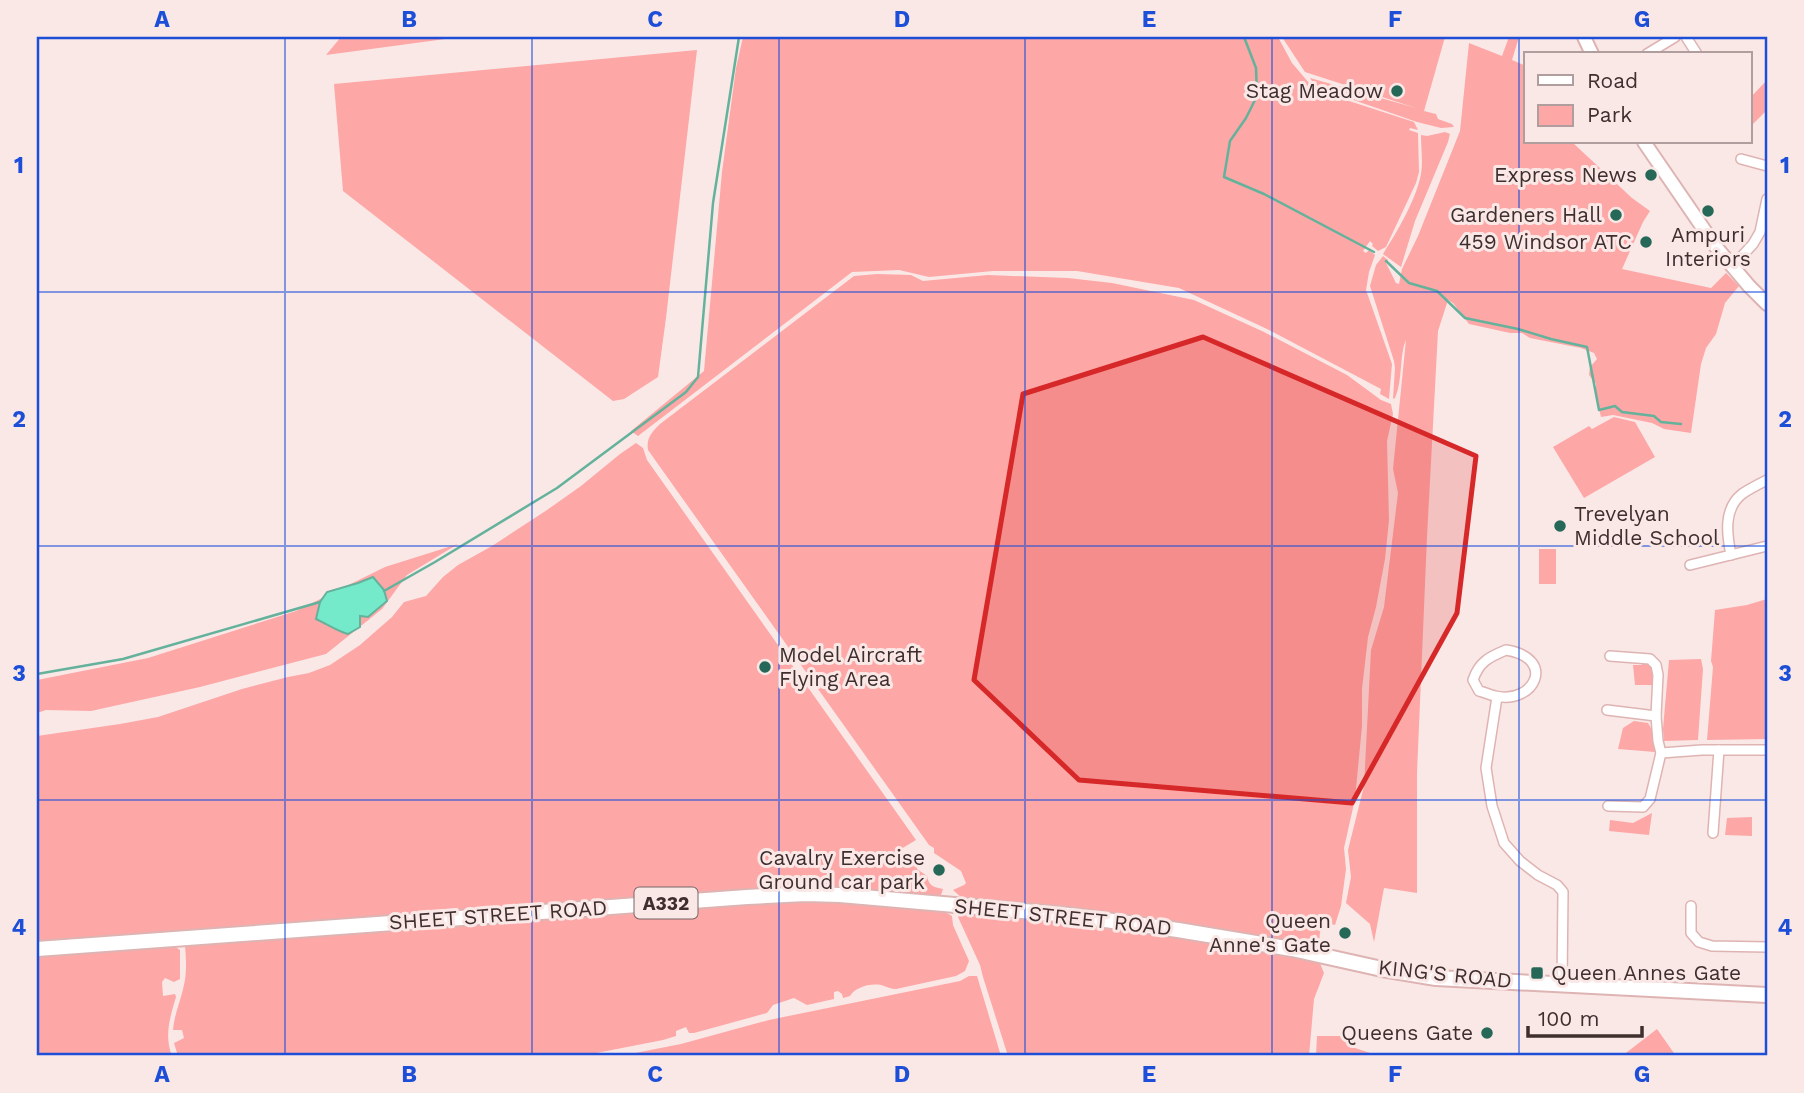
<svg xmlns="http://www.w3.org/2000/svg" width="1804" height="1093" viewBox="0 0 1804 1093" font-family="'Work Sans',sans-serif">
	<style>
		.green { fill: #fda7a6 }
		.water { fill: #74eacb; stroke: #64b29c; stroke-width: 2 }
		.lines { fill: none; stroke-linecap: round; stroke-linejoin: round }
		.stream { stroke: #64b29c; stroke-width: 2.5 }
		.street-casing { stroke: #deb4b3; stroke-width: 12 }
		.secondary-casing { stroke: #deb4b3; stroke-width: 16 }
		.primary-casing { stroke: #deb4b3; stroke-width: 18 }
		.street { stroke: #fff; stroke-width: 9 }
		.secondary { stroke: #fff; stroke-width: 12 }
		.primary { stroke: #fff; stroke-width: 14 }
		.marked { fill: #d62828; fill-opacity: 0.2; stroke: #d62828; stroke-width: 5; stroke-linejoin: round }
		.grid { fill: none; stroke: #1d4ed8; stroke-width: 2; stroke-opacity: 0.55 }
		.poi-dot { fill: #266858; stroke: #fae8e7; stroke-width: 2.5 }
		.labels { text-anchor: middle; stroke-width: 6; stroke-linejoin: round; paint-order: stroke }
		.shield { fill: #fae8e7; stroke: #766665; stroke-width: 2 }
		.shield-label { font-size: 19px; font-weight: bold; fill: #3e2e2d }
		.poi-label { font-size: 21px; fill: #3e2e2d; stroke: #fae8e7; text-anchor: end }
		.street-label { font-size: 21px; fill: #3e2e2d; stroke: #fae8e7 }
		.neatline { fill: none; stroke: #1d4ed8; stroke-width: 2.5 }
		.grid-label { font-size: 23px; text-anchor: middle; font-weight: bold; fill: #1d4ed8 }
	</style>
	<rect width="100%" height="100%" fill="#fae8e7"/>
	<g class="green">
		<polygon points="341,37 453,37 453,38 326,55"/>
		<polygon points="743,37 1278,37 1292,63 1315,90 1414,122 1418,130 1410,128 1409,130 1418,133 1419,172 1416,183 1386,247 1378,251 1372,246 1373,244 1370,241 1363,251 1366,253 1369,250 1375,255 1369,272 1366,290 1392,364 1389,399 1380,394 1381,389 1267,329 1179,288 1077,271 993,271 929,277 899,270 852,272 638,436 631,431 704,371 722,172 736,68"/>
		<polygon points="1282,37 1445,37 1424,111 1436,114 1438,119 1452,124 1454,127 1441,128 1417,122 1316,87 1310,78 1416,108 1305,72"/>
		<path d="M1509,37H1519L1512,60L1526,66V142H1572L1632,198L1650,211L1643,222L1622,269L1711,288L1726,273L1739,286L1725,303L1716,334L1706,348L1701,364L1691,433L1664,429L1652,423L1613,415L1601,417L1595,392L1596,384L1589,375L1590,367L1597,359L1594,353L1581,348L1530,338L1522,333H1510L1469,324L1453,303L1448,300L1438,331L1427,537L1417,773V893L1384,888L1374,942L1370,924L1346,903L1351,877L1348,850L1364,786L1371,650L1384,607L1398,493L1393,469L1406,340C1399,356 1403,380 1395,398L1393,399L1395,368L1394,361L1370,286L1376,265L1383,256L1388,260L1386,263L1396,283L1399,284L1402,269L1418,236L1460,131L1469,43L1502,56Z"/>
		<polygon points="697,50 666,318 658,377 624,399 613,401 343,191 334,84"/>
		<polygon points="1767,80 1767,110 1752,125 1750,123 1750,98"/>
		<path d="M1445,132L1450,134L1448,142L1415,221L1401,267L1383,254C1397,232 1416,200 1421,174C1423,162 1421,147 1421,135L1427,136Z"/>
		<path d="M877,274L911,275L923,281L988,275L1068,278L1112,283L1194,300L1264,332L1347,375L1381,400L1391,404L1393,414L1387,441L1389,520L1385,559L1376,607L1368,637L1362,689V726L1355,799L1344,848L1346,869L1341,906L1335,925C1319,920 1317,937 1322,948L1096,914L963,899L953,890L964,885L966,883L961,871L934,853V848L929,845L648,450C646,438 652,432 660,424L854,276Z"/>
		<polygon points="1614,417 1635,422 1655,457 1584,498 1553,447 1589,426 1592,429"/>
		<path d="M636,443L643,448L647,460L916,840L901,849V854L916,864L917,869L927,876C929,886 933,887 943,889L941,895L937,898L866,892L37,943V736L120,724L158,717L242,689L288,677L309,673L330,665L360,645L392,617L404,602L426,596L443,577L458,565L492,546L547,510L581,486L620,454Z"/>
		<polygon points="458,544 407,575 382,609 326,654 200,687 91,711 46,710 37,713 37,680 148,658 296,611 385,567"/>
		<rect x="1539" y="549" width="17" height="35"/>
		<polygon points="1767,599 1767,739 1707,740 1713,667 1711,661 1715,610 1747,605"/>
		<polygon points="1642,658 1654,664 1657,685 1635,685 1633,665 1642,665"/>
		<polygon points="1701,659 1703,669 1698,740 1664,741 1663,729 1669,660"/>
		<path d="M1634,721L1648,723C1654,732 1656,742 1655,752L1618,749L1623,728Z"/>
		<polygon points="1652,813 1649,835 1609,831 1610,820 1633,823"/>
		<polygon points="1752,817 1752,836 1725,835 1727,818"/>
		<path d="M783,898L935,906L952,916L953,925L969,961L965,971L956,976L896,989C891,989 888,987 884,986C873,982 855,987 850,996L843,998L842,994L838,991L834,992V999L807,1005L794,998L773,1005L767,1013L694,1033H689L686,1027L676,1031V1036L663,1040L581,1056H178L174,1043L184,1038L182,1030H173C174,1015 181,1000 184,985C187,972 186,959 185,945Z"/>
		<polygon points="963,910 1185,935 1319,961 1324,973 1314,999 1309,1056 1008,1056 983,977 980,965 958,917"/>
		<path d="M168,942L180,950V979L174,982L165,978L162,982L163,996L175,994L176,997C170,1017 164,1036 172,1056H37V951Z"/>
		<polygon points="969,976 977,976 1001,1056 620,1056 681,1044 769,1020 960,981"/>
		<polygon points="1657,1029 1676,1056 1622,1056"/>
		<polygon points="1317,1036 1340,1036 1352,1047 1379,1056 1316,1056"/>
	</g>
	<path class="water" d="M373,577L384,590L387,601L368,617L360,616V627L348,634C337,631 327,624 316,619L320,602L327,592L358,583Z"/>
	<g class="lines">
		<g class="stream">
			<polyline points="1244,37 1256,68 1257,96 1246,118 1230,141 1224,177 1264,194 1374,252"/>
			<polyline points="1386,261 1409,283 1437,291 1465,318 1518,329 1551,339 1587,347 1599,410 1615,406 1622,412 1654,416 1661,422 1681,424"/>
			<polyline points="384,591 435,562 557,488 686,392 698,377 713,203 739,37"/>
			<polyline points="37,674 123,659 320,602"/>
		</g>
		<g class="street-casing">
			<g id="street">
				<polyline points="1686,37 1697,54"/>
				<polyline points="1647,54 1675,37"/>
				<polyline points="1741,159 1767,166"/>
				<polyline points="1732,267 1753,244 1760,232 1767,199"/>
				<path d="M1731,555C1727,535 1723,509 1742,494C1749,489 1759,484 1767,480"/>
				<polyline points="1690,565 1767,546"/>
				<path d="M1506,650C1557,658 1535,705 1495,696C1490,695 1484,692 1479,691L1473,680C1479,662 1489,657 1506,650Z"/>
				<polyline points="1497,697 1486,768 1492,806 1504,843 1520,861 1538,875 1557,885 1563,892 1562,984"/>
				<polyline points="1607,710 1656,716"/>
				<polyline points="1661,753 1702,750 1767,750"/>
				<polyline points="1608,806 1643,807 1650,799 1661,753 1658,741 1656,716 1658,675 1656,665 1650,659 1610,656"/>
				<polyline points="1713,833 1719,750"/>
				<polyline points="1691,906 1691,933 1699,942 1712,946 1767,947"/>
			</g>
		</g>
		<g class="secondary-casing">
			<g id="secondary">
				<polyline points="1584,37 1592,54"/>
				<polyline points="1644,142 1716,247 1749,286 1767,304"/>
			</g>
		</g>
		<g class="primary-casing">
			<polyline id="primary" points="37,949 747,897 805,894 840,895 1069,915 1178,930 1292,949 1382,969 1436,978 1767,995"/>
		</g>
		<use href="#street" class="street"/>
		<use href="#secondary" class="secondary"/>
		<use href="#primary" class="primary"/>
	</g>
	<path class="marked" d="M1203,337L1476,456L1457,613L1352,803L1079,780L974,680L1023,394Z"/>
	<path class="grid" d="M285,37V1056M532,37V1056M779,37V1056M1025,37V1056M1272,37V1056M1519,37V1056M37,292H1767M37,546H1767M37,800H1767"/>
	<g class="poi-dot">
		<circle cx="1397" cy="91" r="7"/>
		<circle cx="1651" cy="175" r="7"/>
		<circle cx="1708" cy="211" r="7"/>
		<circle cx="1616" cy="215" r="7"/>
		<circle cx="1646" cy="242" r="7"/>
		<circle cx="1560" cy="526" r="7"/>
		<circle cx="765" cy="667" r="7"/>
		<circle cx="939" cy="870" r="7"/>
		<circle cx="1345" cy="933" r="7"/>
		<rect x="1530" y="966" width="14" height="14" rx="3.5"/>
		<circle cx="1487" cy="1033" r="7"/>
	</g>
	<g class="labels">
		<rect class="shield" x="634.5" y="887.5" width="63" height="31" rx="5"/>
		<g class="shield-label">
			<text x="666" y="910">A332</text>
		</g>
		<g class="poi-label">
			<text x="1383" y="98">Stag Meadow</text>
			<text x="1637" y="182">Express News</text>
			<text x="1602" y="222">Gardeners Hall</text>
			<text x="1708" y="242" text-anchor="middle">Ampuri<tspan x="1708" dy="24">Interiors</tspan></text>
			<text x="1632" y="249">459 Windsor ATC</text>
			<text x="1574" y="521" text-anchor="start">Trevelyan<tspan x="1574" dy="24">Middle School</tspan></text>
			<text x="779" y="662" text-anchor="start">Model Aircraft<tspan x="779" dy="24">Flying Area</tspan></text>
			<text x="925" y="865">Cavalry Exercise<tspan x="925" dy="24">Ground car park</tspan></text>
			<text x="1331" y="928">Queen<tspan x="1331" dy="24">Anne's Gate</tspan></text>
			<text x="1551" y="980" text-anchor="start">Queen Annes Gate</text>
			<text x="1473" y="1040">Queens Gate</text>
		</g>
		<g class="street-label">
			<text transform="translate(498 915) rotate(-4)" y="7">SHEET STREET ROAD</text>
			<text transform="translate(1063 917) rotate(6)" y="7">SHEET STREET ROAD</text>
			<text transform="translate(1445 974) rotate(6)" y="7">KING'S ROAD</text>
		</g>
	</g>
	<rect width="1804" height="1093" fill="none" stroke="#fae8e7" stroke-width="77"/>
	<rect x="1524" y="52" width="228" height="91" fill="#fae8e7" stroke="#af9e9d" stroke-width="2"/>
	<rect x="1538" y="75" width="35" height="10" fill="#ffffff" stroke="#af9e9d" stroke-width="2"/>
	<text x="1587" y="88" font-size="21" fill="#3e2e2d">Road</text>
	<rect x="1538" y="105" width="35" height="21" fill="#fda7a6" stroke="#af9e9d" stroke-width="2"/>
	<text x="1587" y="122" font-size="21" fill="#3e2e2d">Park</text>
	<path d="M1528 1026v10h114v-10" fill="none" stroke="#3e2e2d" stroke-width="3.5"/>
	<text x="1538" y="1026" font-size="21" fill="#3e2e2d" stroke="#fae8e7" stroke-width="5" paint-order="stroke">100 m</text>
	<rect x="38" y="38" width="1728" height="1016" class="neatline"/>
	<g class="grid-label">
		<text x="162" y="27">A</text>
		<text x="409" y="27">B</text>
		<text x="655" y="27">C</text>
		<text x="902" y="27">D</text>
		<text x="1149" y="27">E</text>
		<text x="1395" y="27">F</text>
		<text x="1642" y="27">G</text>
		<text x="19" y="173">1</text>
		<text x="1785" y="173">1</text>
		<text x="19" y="427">2</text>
		<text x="1785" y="427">2</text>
		<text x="19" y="681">3</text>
		<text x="1785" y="681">3</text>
		<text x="19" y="935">4</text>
		<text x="1785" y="935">4</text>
		<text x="162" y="1082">A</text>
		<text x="409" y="1082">B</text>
		<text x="655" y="1082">C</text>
		<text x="902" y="1082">D</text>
		<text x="1149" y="1082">E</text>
		<text x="1395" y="1082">F</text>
		<text x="1642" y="1082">G</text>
	</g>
</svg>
